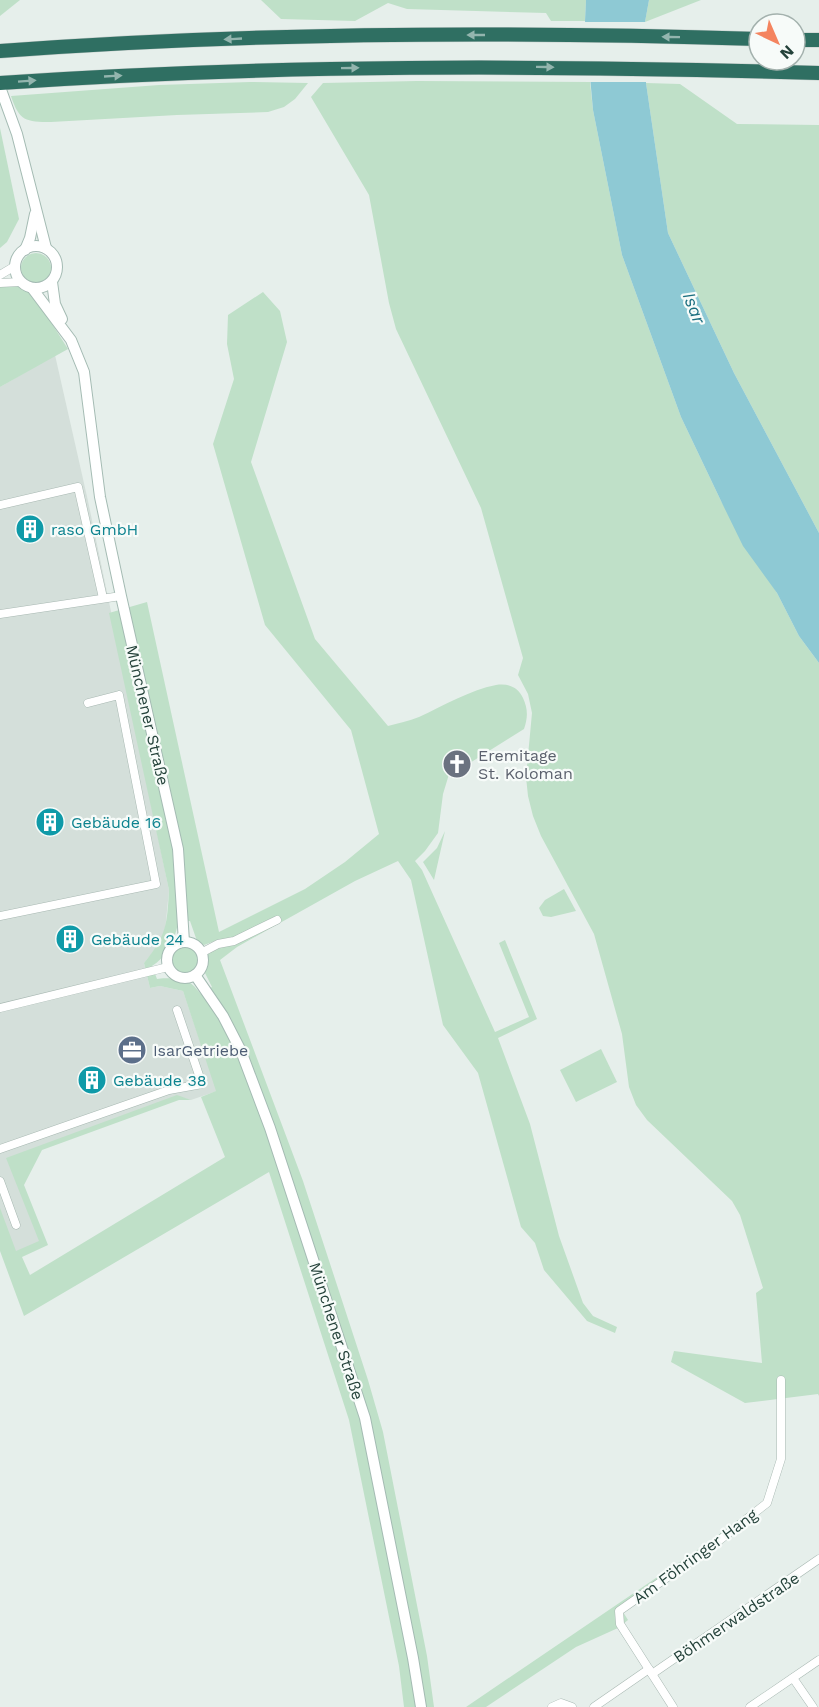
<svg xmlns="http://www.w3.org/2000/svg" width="819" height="1707" viewBox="0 0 819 1707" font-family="'Work Sans',sans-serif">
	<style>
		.built { fill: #d4dfda }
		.green { fill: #bfe0c8; fill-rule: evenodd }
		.water { fill: #8ec9d4 }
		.pier { fill: #e6efeb }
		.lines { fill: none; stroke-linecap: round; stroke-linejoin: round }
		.street-casing { stroke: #a8b8b2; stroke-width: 9 }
		.secondary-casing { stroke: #a4bbb3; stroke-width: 12 }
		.highway-casing { stroke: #c2cac8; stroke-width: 15 }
		.street { stroke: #fff; stroke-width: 8 }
		.secondary { stroke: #fff; stroke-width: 10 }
		.highway { stroke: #2f6f62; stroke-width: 14 }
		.oneway { fill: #93b5ae }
		.labels { text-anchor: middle; stroke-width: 4.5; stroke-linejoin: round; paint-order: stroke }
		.culture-label { font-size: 16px; fill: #0d838f; stroke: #f7fbf9; text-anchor: start }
		.street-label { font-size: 16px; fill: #24423a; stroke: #f7fbf9 }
		.worship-label { font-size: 16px; fill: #5b616d; stroke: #f7fbf9; text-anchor: start }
		.service-label { font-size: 16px; fill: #4e5e75; stroke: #f7fbf9; text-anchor: start }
		.water-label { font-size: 18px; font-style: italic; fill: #1c6f80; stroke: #f7fbf9 }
	</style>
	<rect width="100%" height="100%" fill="#e6efeb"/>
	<polygon class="built" points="55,355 88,501 169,890 165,931 154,951 144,963 150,988 160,986 183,991 217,1091 191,1100 176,1096 10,1160 42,1242 10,1257 0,1230 0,387"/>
	<g class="green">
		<polygon points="0,0 20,0 0,16"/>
		<polygon points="261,0 586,0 585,21 551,21 546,13 407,9 388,3 355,21 281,19"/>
		<polygon points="649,0 701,0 645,22"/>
		<polygon points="417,81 590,82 593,110 622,255 681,417 721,501 777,593 799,636 819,663 819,1396 818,1394 745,1403 671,1362 674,1351 762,1363 756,1293 763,1288 740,1215 732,1201 647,1120 636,1105 629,1087 622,1034 594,934 541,836 533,816 528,796 526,777 532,713 528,694 518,675 523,658 481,508 396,329 389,303 369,195 311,97 323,83"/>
		<path d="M250,82L308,83L295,99L284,107L268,112L177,115L51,122C26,122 19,121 11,96L159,85Z"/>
		<polygon points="646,83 680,84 737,124 819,125 819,533 734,373 668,233"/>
		<polygon points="0,128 19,219 7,242 0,248"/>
		<circle cx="36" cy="268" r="15"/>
		<polygon points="0,285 15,285 33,294 68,349 0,387"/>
		<path d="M263,292L280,311L287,342L251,462L315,639L388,726C398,723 409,721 419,717C443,706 470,690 496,685C508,683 518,687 523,698C528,709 528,717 524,729L465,766L455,756L451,758L450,771L443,794L438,833L425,851L415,861L422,870L495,1032L529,1017L499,943L505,940L537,1019L498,1038L530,1124L559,1236L583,1303L593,1316L617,1327L615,1333L587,1321L544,1270L535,1243L521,1227L478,1073L443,1025L411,880L398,861L355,881L237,947L220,960L303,1181L368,1380L383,1432L427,1656L434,1707H404L399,1666L349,1420L269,1172L24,1316L0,1251V1208L16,1251L39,1241L6,1158L177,1095L191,1100H179L42,1150L24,1185L48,1245L22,1257L30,1275L225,1157L201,1097L216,1091L183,991L160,986L150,988L144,963C167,935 167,924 169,890L109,613L147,602L219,932L305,889L345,862L379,834L351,730L265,625L213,444L234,379L227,344L228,315ZM190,921L197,941L204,945L215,941L217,948L207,955L208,964L205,973L212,987L201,994C198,991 194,985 190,983C182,979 166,977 157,979L152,966C166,958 176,938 178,922Z"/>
		<polygon points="445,831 434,880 423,862 437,848"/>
		<polygon points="564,889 576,911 551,917 543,916 539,908 545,900"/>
		<circle cx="185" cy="960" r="13"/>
		<polygon points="601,1049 617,1082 576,1102 560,1070"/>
		<polygon points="751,1510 756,1517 716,1548 623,1612 628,1620 618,1628 576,1647 486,1707 466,1707 709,1542"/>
	</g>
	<polygon class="water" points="586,0 649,0 645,22 646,83 668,233 734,373 819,533 819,663 799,636 777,593 743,546 721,501 681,417 622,255 593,110 585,21"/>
	<polygon class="pier" points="582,22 648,22 649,82 587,82"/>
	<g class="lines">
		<g class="street-casing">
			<g id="street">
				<polyline points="0,275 15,266"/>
				<polyline points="0,283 20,282"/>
				<polyline points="0,505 78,487 103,598"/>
				<polyline points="0,614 121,596"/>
				<polyline points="0,916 156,884 119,695 88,703"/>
				<polyline points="201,953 218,944 234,941 277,920"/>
				<polyline points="0,1008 168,967"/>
				<polyline points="0,1149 169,1090 202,1084 177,1010"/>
				<polyline points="0,1181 16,1225"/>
				<polyline points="652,1674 819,1559"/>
				<polyline points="793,1678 813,1707"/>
				<polyline points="552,1707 561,1703 572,1707"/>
				<polyline points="594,1707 649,1669"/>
				<polyline points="673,1707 620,1624 619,1611 712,1546 767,1503 781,1459 781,1380"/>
				<polyline points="750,1707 819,1660"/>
			</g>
		</g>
		<g class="secondary-casing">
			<g id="secondary">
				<polyline points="0,87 17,134 46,248"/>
				<circle cx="36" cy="267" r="21"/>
				<polyline points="25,250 30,238 35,214"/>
				<polyline points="52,282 55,304 62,319"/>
				<polyline points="32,288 71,340 84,372 100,497 121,596 178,849 184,942"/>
				<circle cx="185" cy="960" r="18"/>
				<polyline points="195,975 223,1016 241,1051 270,1128 365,1418 413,1658 421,1707"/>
			</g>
		</g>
		<g class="highway-casing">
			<g id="highway">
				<polyline points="795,40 819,40"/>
				<path d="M0,51C252,32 506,31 759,39"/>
				<path d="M0,83C273,64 546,65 819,73"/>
			</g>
		</g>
		<use href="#street" class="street"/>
		<use href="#secondary" class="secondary"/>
		<use href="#highway" class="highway"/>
	</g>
	<defs><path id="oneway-solid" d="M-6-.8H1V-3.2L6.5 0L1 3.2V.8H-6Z" transform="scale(1.5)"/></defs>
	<g class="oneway">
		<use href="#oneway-solid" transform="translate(476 35) rotate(180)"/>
		<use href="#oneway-solid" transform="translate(671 37) rotate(-179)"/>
		<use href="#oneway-solid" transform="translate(233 39) rotate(177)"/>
		<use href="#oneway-solid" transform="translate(545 67) rotate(1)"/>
		<use href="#oneway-solid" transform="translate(350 68) rotate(-1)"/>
		<use href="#oneway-solid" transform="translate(113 76) rotate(-3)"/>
		<use href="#oneway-solid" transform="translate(27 81) rotate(-4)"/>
	</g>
	<defs>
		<g id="building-disc" transform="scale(1.5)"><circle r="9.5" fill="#0f9aa8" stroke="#f7fbf9"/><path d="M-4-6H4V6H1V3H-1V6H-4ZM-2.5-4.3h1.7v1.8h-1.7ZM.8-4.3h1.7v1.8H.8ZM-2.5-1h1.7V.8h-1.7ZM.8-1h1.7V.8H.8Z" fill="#fff"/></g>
		<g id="church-disc" transform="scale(1.5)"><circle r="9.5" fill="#6b7280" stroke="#f7fbf9"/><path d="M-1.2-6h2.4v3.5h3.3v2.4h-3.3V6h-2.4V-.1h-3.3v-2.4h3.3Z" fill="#fff"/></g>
		<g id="office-disc" transform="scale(1.5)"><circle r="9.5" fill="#5c6f8a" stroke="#f7fbf9"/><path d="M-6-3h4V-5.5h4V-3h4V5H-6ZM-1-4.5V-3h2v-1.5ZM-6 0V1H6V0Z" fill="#fff"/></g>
	</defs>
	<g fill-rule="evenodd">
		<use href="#building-disc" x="30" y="529"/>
		<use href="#church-disc" x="457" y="764"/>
		<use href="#building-disc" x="50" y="822"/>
		<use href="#building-disc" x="70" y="939"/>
		<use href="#office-disc" x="132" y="1050"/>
		<use href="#building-disc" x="92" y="1080"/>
	</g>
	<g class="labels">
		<g class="culture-label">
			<text x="51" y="535">raso GmbH</text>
			<text x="71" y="828">Gebäude 16</text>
			<text x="91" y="945">Gebäude 24</text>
			<text x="113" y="1086">Gebäude 38</text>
		</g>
		<g class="street-label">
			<text transform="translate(148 715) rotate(77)" y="6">Münchener Straße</text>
			<text transform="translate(337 1331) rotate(72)" y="6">Münchener Straße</text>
			<text transform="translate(695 1556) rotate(-36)" y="6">Am Föhringer Hang</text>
			<text transform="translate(736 1617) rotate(-34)" y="6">Böhmerwaldstraße</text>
		</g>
		<g class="worship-label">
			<text x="478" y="761">Eremitage<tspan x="478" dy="18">St. Koloman</tspan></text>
		</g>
		<g class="service-label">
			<text x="153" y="1056">IsarGetriebe</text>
		</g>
		<g class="water-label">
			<text transform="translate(694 308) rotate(68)" y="6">Isar</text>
		</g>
	</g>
	<g transform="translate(777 42) rotate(136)"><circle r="28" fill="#f7fbf9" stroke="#a3b1ad" stroke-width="1.5"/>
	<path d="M0-4.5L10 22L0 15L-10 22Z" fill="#f4845f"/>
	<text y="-9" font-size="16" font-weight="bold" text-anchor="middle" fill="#24423a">N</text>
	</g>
</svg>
